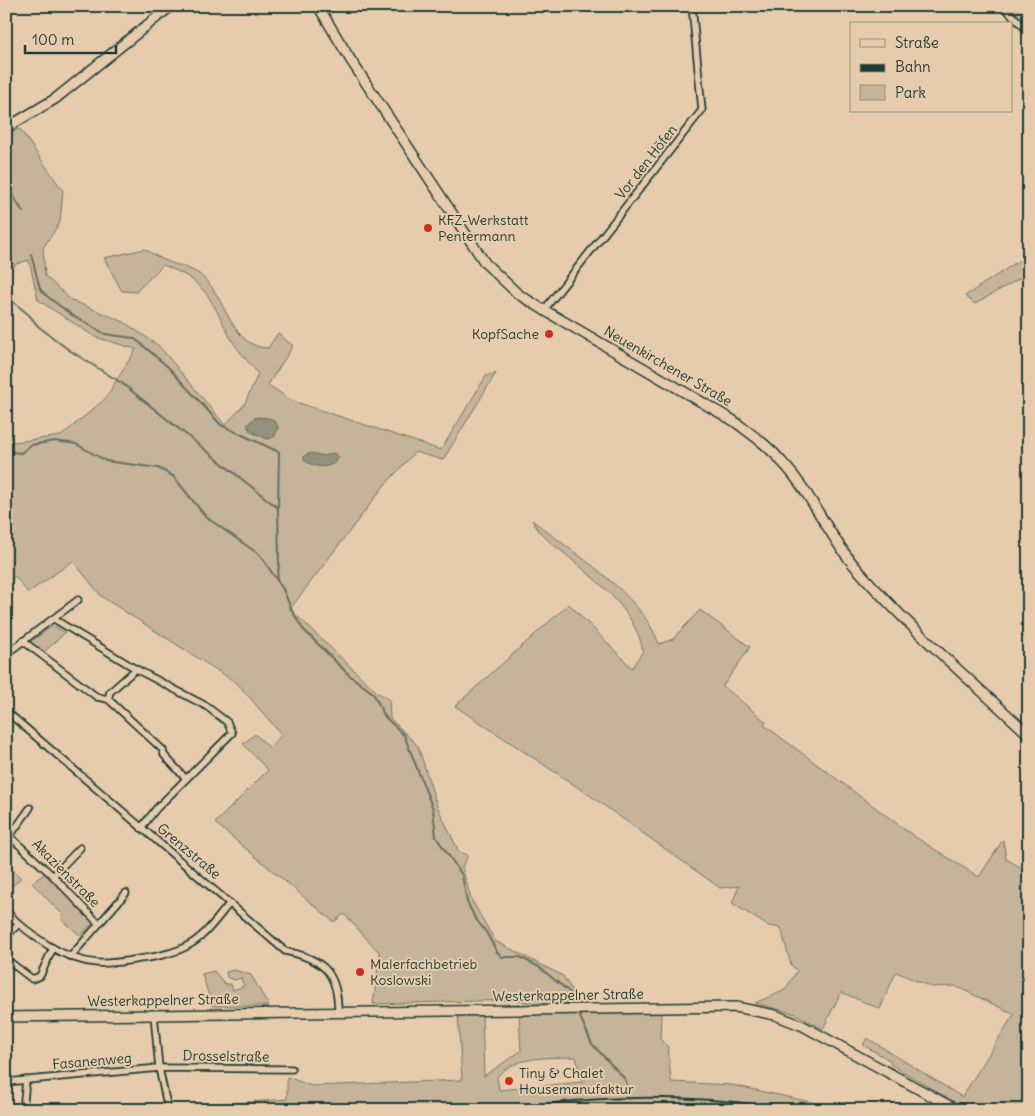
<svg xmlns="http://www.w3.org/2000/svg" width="1035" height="1116" viewBox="0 0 1035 1116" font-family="Delius,sans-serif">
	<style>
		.green { fill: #c5b39a; stroke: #727867; fill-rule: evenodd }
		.water { fill: #95917c; stroke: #666f5f }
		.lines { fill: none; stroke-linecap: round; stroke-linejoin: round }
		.stream { stroke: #666f5f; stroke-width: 2 }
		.street-casing { stroke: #1f3d34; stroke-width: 9 }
		.secondary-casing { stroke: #1f3d34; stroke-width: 12 }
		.street { stroke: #e6cbad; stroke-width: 5.5 }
		.secondary { stroke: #e6cbad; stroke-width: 9 }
		.rail { stroke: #1f3d34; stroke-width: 2 }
		.poi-dot { fill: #c8321e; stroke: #e6cbad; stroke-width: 2 }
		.labels { text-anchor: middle; stroke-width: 4; stroke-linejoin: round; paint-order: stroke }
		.street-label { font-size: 14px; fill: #1f3d34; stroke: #e6cbad }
		.poi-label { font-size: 14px; fill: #1f3d34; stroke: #e6cbad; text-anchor: start }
	</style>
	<rect width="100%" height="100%" fill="#e6cbad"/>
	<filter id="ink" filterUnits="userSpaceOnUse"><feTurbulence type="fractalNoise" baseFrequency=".02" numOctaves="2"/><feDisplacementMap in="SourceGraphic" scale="10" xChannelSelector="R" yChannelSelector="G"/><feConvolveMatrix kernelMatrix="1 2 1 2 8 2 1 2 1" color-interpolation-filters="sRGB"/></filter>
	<g filter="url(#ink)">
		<g class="green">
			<polygon points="1003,6 1024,6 1029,11 1029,32"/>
			<path d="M20,129L63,191L60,222L43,248L45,276L71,300L124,322L159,346L225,425L244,405L258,374C248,361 235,348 228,333C209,296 205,281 163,265L136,292L122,291L104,258L145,249C153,254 161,259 169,262C183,267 196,269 206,280C226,301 233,348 268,348L278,333L293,346L268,385L293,401L441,450L486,376L496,373L443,460L415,452L384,486L290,609L378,693L389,699L390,718L418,746L437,806L459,852L468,855L462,867L471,899L495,941L563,976L573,992L571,1003L535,1004L514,1000L373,1004L380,953L344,914L334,922L215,823L268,770L243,744L255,734L269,747L282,735L237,683L102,597L73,561L28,593L15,576L6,586V438L15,442L61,436L105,399L136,349L95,337L38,300L29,260L16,264L6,277V134ZM260,417L274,421L270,439L253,433L248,428V424L254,418Z"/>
			<polygon points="1029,254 1029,273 975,304 965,296"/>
			<path d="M532,520C573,553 641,593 659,644L673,639L700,610L750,647L723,686L766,722L764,725L915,837L979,877L1003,840L1006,859L1029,872V1110H968L890,1064L891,1061L863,1045L867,1038L962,1097L1014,1014L955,986L931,987L896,972L880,1009L841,992L823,1029L796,1014L755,1003L785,990L797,971L791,965L781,928L768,926L732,903L739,886L720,888L588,794L455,706L569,604L632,668L643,651C635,608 595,580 564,553C551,543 539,534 532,520Z"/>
			<polygon points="51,627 56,627 65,633 44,652 30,642"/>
			<polygon points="6,863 21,878 6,892"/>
			<polygon points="45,873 93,922 81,936 62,920 63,915 32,883"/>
			<polygon points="234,970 251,975 269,1006 212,1006 202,974 214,971 225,984 231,984 233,990 244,986 241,978 234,980 227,977 226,972"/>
			<path d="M519,1013H661L660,1039L668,1047L671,1082L732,1085L848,1110H499L498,1107L484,1110H276L275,1107L256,1110H215L216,1105L287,1099V1077L312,1086L462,1080L458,1014H482L484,1076L521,1051ZM576,1057L582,1082L499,1090L497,1077C515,1055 550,1058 576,1057Z"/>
		</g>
		<g class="water">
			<path d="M254,418C264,417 274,416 278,427L275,436L267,439L250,431L248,424Z"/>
			<path d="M311,453L324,456L334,453L338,456V459C330,470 314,468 304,460V456Z"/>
		</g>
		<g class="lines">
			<g class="stream">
				<polyline points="6,184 23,212"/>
				<polyline points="31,254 40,289 48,297 72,315 105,334 133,338 139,342 168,367 221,425 279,452 278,508"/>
				<polyline points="6,296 29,315 38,326 69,350 123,384 278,508 279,565 277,579"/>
				<polyline points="6,449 10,452 21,453 31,445 55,441 76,444 106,461 158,468 173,476 206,517 260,555 283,589 292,611 303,629 349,675 373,693 385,717 404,735 433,809 436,837 462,875 467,902 475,918 486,932 497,952 502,957 520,957 539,967 573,995 576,1005"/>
				<polyline points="578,1012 592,1044 625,1079 628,1088"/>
			</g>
			<g class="street-casing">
				<g id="street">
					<polyline points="1003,6 1029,32"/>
					<polyline points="544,310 702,110 692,6"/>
					<polyline points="54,619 136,669 206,706 227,722 232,733 156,809 141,828"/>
					<polyline points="23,641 97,697 108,699 163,750 164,755 186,779"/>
					<polyline points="6,654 78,600"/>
					<polyline points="108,699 110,692 136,669"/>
					<path d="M6,711L285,951C324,959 338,973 338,1012"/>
					<polyline points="6,833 53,876 98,923"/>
					<polyline points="10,836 30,808"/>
					<polyline points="53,876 80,848"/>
					<path d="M6,911C29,935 63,960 97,963C111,964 126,961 139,959C155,957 173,954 187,946C205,937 217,918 230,903"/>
					<polyline points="6,936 19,924"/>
					<polyline points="71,956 126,893"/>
					<polyline points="6,959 32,979 40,976 53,948"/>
					<polyline points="154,1015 159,1068 168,1110"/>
					<polyline points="6,1082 159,1068 292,1069"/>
					<polyline points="23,1110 26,1080"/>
				</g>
			</g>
			<g class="secondary-casing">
				<g id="secondary">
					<path d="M318,6L350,59L485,263L518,294L544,310L734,421C751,434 769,446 783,463C813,495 829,538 859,571C911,630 972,681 1029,735"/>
					<polyline points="6,128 55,99 171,6"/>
					<polyline points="6,1017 736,1007 775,1015 803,1026 957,1110"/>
				</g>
			</g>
			<use href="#street" class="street"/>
			<use href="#secondary" class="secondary"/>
			<path class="rail" d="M507,1110C602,1093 702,1095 797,1110"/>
		</g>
	</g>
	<g class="poi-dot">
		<circle cx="428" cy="228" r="5"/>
		<circle cx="549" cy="334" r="5"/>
		<circle cx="360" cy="972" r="5"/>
		<circle cx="509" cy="1081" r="5"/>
	</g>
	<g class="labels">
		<g class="street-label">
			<text transform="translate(646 162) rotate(-52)" y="5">Vor den Höfen</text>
			<text transform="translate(668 366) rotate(30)" y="5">Neuenkirchener Straße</text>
			<text transform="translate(189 851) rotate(40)" y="5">Grenzstraße</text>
			<text transform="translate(66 873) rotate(45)" y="5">Akazienstraße</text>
			<text transform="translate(568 995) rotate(-1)" y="5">Westerkappelner Straße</text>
			<text transform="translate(163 1000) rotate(-1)" y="5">Westerkappelner Straße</text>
			<text transform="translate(226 1056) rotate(1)" y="5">Drosselstraße</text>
			<text transform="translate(92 1061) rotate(-5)" y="5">Fasanenweg</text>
		</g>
		<g class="poi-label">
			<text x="438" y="225">KFZ-Werkstatt<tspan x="438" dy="16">Pentermann</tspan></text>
			<text x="539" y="339" text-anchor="end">KopfSache</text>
			<text x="370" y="969">Malerfachbetrieb<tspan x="370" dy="16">Koslowski</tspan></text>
			<text x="519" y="1078">Tiny &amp; Chalet<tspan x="519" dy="16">Housemanufaktur</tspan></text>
		</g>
	</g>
	<rect width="1035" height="1116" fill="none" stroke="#e6cbad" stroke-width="25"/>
	<rect x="12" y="12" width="1010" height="1091" fill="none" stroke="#1f3d34" stroke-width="2" filter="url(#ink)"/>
	<rect x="850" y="22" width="162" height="90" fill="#e6cbad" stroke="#96927d"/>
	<rect x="860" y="39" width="25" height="8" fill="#e6cbad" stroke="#96927d"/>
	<text x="895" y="48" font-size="15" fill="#1f3d34">Straße</text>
	<rect x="860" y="64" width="25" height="8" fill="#1f3d34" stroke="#96927d"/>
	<text x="895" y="72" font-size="15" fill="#1f3d34">Bahn</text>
	<rect x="860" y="85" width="25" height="15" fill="#c5b39a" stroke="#96927d"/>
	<text x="895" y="98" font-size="15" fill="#1f3d34">Park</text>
	<path d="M25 45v8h91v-8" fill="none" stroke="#1f3d34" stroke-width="2.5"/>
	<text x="32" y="45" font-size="15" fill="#1f3d34" stroke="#e6cbad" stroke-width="4" paint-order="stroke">100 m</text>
</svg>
